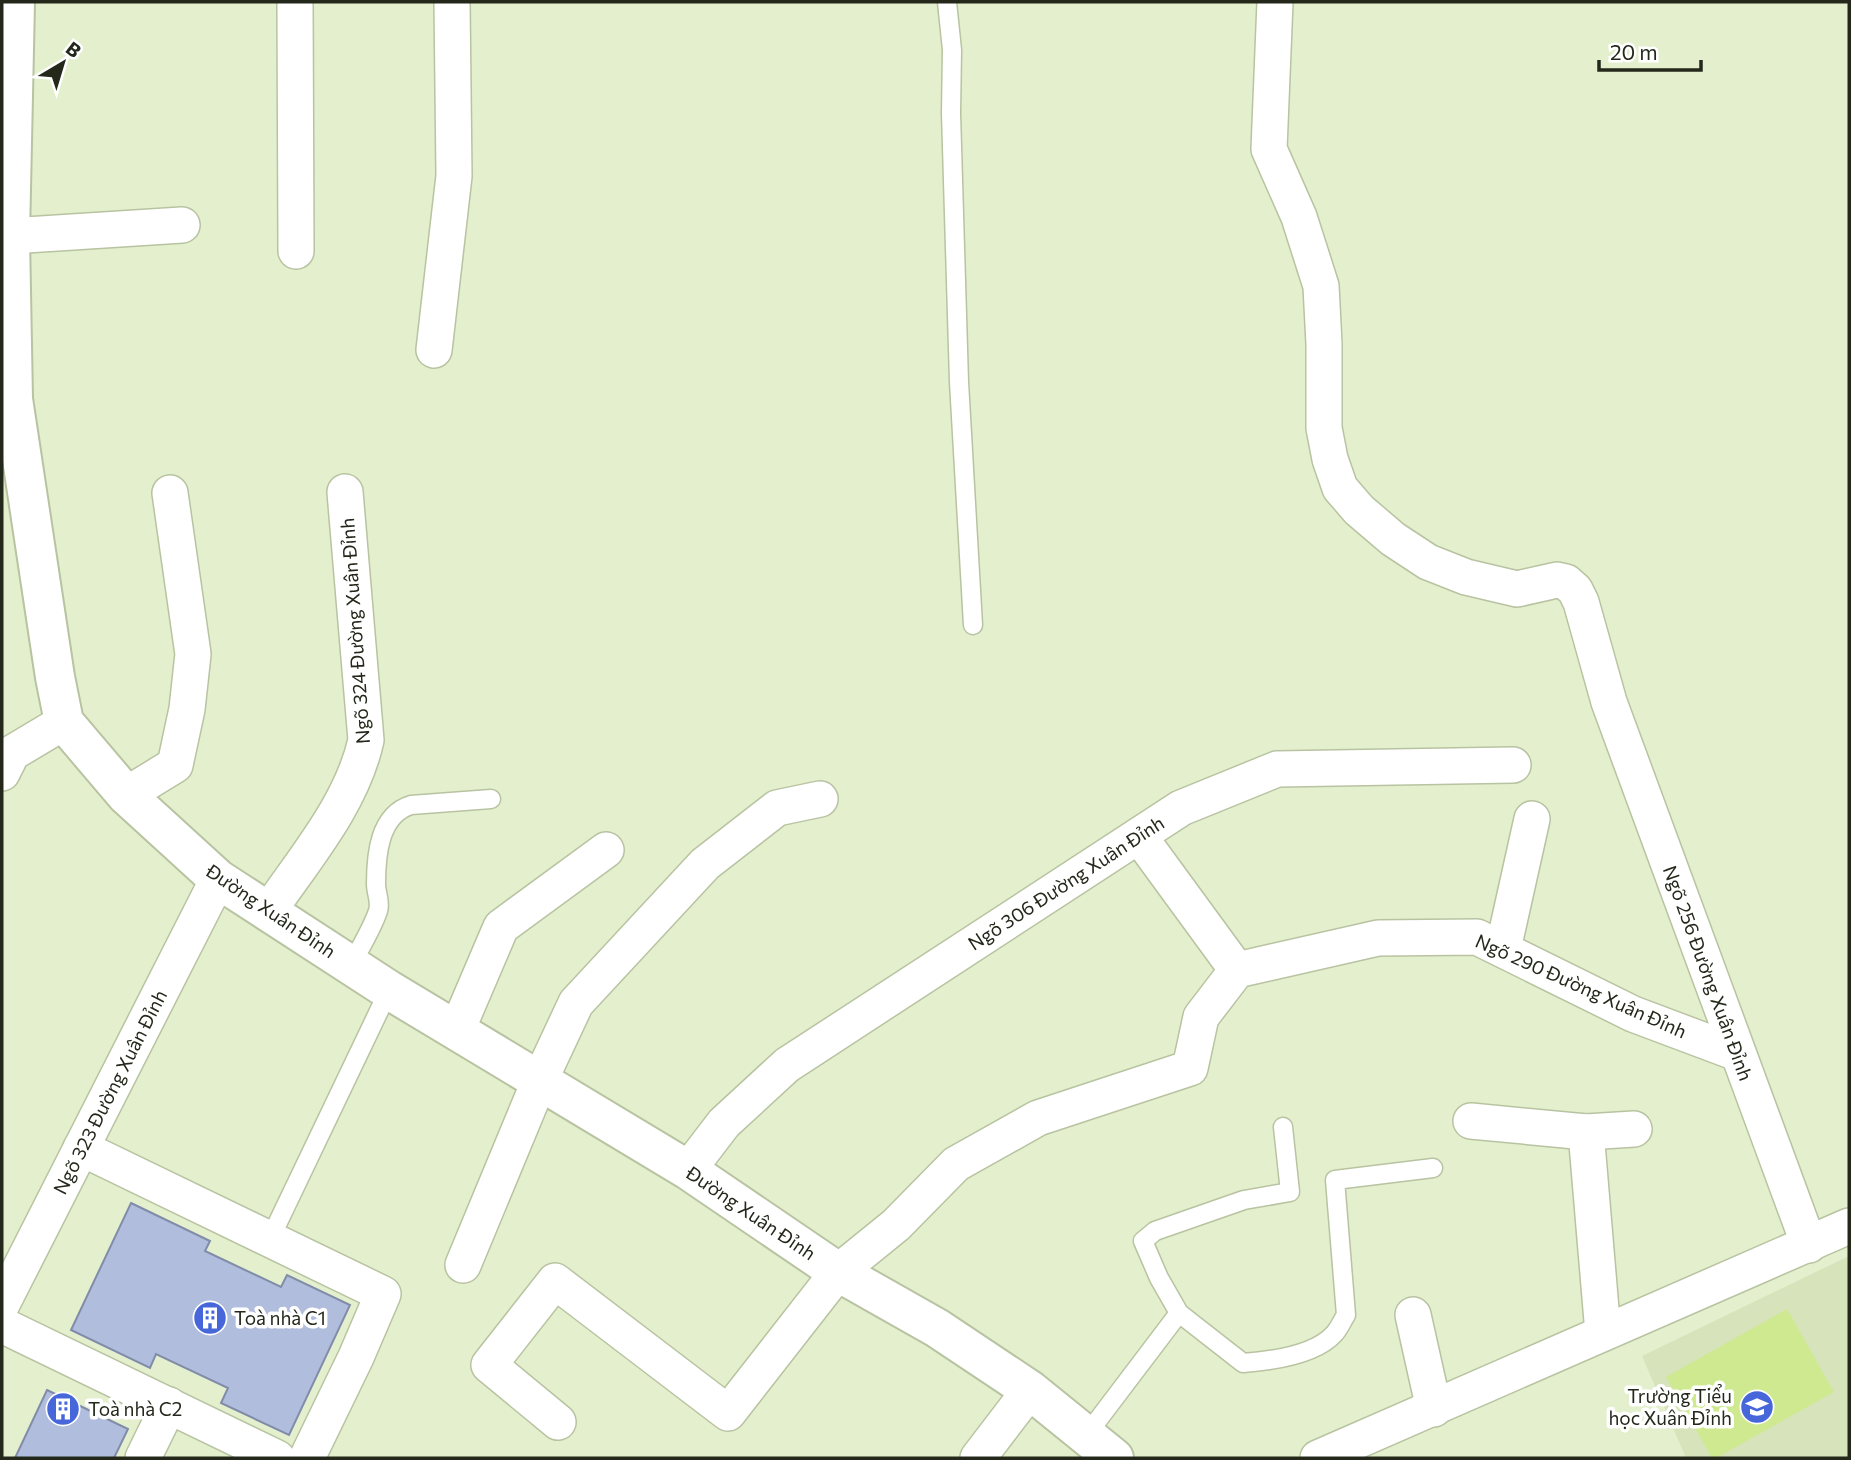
<svg xmlns="http://www.w3.org/2000/svg" width="1851" height="1460" viewBox="0 0 1851 1460" font-family="Commissioner,sans-serif">
	<style>
		.built { fill: #d6e3bb }
		.green { fill: #cfe990 }
		.building { fill: #b0bddc; stroke: #808ca9; stroke-width: 2 }
		.lines { fill: none; stroke-linecap: round; stroke-linejoin: round }
		.lane-casing { stroke: #b8c3a1; stroke-width: 21 }
		.street-casing { stroke: #b8c3a1; stroke-width: 38 }
		.secondary-casing { stroke: #b8c3a1; stroke-width: 42 }
		.lane { stroke: #fff; stroke-width: 18 }
		.street { stroke: #fff; stroke-width: 35 }
		.secondary { stroke: #fff; stroke-width: 38 }
		.labels { text-anchor: middle; stroke-width: 7; stroke-linejoin: round; paint-order: stroke }
		.street-label { font-size: 19px; fill: #24281b; stroke: #fff }
		.poi-label { font-size: 19px; fill: #24281b; stroke: #fff; text-anchor: start }
	</style>
	<rect width="100%" height="100%" fill="#e4efcd"/>
	<polygon class="built" points="1849,1256 1849,1458 1686,1458 1642,1356"/>
	<polygon class="green" points="1787,1309 1834,1392 1716,1458 1712,1458 1666,1377"/>
	<g class="building">
		<polygon points="131,1203 210,1241 205,1251 281,1287 287,1275 350,1305 289,1435 221,1403 228,1388 156,1354 150,1368 71,1330"/>
		<polygon points="47,1390 128,1429 114,1458 15,1458"/>
	</g>
	<g class="lines">
		<g class="lane-casing">
			<g id="lane">
				<polyline points="947,2 952,50 951,113 959,382 973,625"/>
				<path d="M351,965C360,948 372,929 378,911C381,902 376,893 376,884C376,855 379,815 411,805L491,799"/>
				<path d="M1283,1127L1290,1192L1244,1200L1155,1231L1143,1241L1159,1278L1179,1313L1243,1363C1270,1361 1315,1355 1334,1334C1339,1329 1342,1321 1346,1315L1335,1180L1433,1168"/>
				<polyline points="270,1239 389,990"/>
				<polyline points="1085,1437 1179,1313"/>
			</g>
		</g>
		<g class="street-casing">
			<g id="street">
				<polyline points="295,2 296,251"/>
				<polyline points="1275,2 1269,149 1299,217 1321,286 1324,344 1324,428 1330,459 1340,488 1359,510 1393,539 1428,562 1466,577 1517,589 1557,580 1566,582 1575,590 1581,602 1609,702 1809,1245"/>
				<polyline points="10,236 182,225"/>
				<polyline points="434,350 454,176 452,2"/>
				<polyline points="2,773 12,753 64,722"/>
				<polyline points="126,795 175,765 187,709 193,654 170,493"/>
				<polyline points="1139,836 1237,970"/>
				<path d="M268,912C304,859 352,804 366,740L345,492"/>
				<polyline points="1503,949 1532,819"/>
				<polyline points="457,1030 501,927 606,850"/>
				<polyline points="1471,1121 1586,1132 1634,1129"/>
				<polyline points="1586,1132 1603,1333"/>
				<polyline points="81,1148 383,1294 356,1357 307,1458"/>
				<polyline points="688,1170 724,1123 787,1065 1181,808 1277,769 1513,765"/>
				<polyline points="463,1265 539,1082 576,1003 705,864 777,808 820,799"/>
				<polyline points="2,1304 218,879"/>
				<polyline points="1413,1315 1434,1409"/>
				<polyline points="2,1325 277,1458"/>
				<polyline points="558,1422 489,1365 555,1281 728,1413 838,1272 896,1225 956,1164 1038,1118 1190,1068 1201,1017 1237,970 1378,938 1477,937 1633,1014 1737,1053"/>
				<polyline points="143,1458 169,1405"/>
				<polyline points="978,1458 1030,1390"/>
				<polyline points="1318,1458 1849,1226"/>
			</g>
		</g>
		<g class="secondary-casing">
			<polyline id="secondary" points="15,2 10,236 13,399 55,677 64,722 126,795 218,879 389,990 688,1170 838,1272 937,1328 1030,1390 1114,1458"/>
		</g>
		<use href="#lane" class="lane"/>
		<use href="#street" class="street"/>
		<use href="#secondary" class="secondary"/>
	</g>
	<defs>
		<g id="building-disc" transform="scale(1.75)"><circle r="9.5" fill="#4666d9" stroke="#fff"/><path d="M-4-6H4V6H1V3H-1V6H-4ZM-2.5-4.3h1.7v1.8h-1.7ZM.8-4.3h1.7v1.8H.8ZM-2.5-1h1.7V.8h-1.7ZM.8-1h1.7V.8H.8Z" fill="#fff"/></g>
		<g id="school-disc" transform="scale(1.75)"><circle r="9.5" fill="#4666d9" stroke="#fff"/><path d="M0-5L7-2L0 1L-7-2ZM-4 1L0 2.5L4 1V4Q0 6-4 4Z" fill="#fff"/></g>
	</defs>
	<g fill-rule="evenodd">
		<use href="#building-disc" x="210" y="1318"/>
		<use href="#school-disc" x="1757" y="1407"/>
		<use href="#building-disc" x="63" y="1409"/>
	</g>
	<g class="labels">
		<g class="street-label">
			<text transform="translate(355 631) rotate(-94)" y="7">Ngõ 324 Đường Xuân Đỉnh</text>
			<text transform="translate(1066 883) rotate(-33)" y="7">Ngõ 306 Đường Xuân Đỉnh</text>
			<text transform="translate(271 911) rotate(34)" y="7">Đường Xuân Đỉnh</text>
			<text transform="translate(1708 973) rotate(70)" y="7">Ngõ 256 Đường Xuân Đỉnh</text>
			<text transform="translate(1581 986) rotate(24)" y="7">Ngõ 290 Đường Xuân Đỉnh</text>
			<text transform="translate(110 1092) rotate(-63)" y="7">Ngõ 323 Đường Xuân Đỉnh</text>
			<text transform="translate(751 1213) rotate(34)" y="7">Đường Xuân Đỉnh</text>
		</g>
		<g class="poi-label">
			<text x="234" y="1325">Toà nhà C1</text>
			<text x="1732" y="1403" text-anchor="end">Trường Tiểu<tspan x="1732" dy="22">học Xuân Đỉnh</tspan></text>
			<text x="88" y="1416">Toà nhà C2</text>
		</g>
	</g>
	<rect width="1851" height="1460" fill="none" stroke="#24281b" stroke-width="7"/>
	<g transform="translate(63 63) rotate(38)" stroke="#ffffff" stroke-width="5" paint-order="stroke">
	<path d="M0-5L12 26L0 18L-12 26Z" fill="#24281b"/>
	<text y="-10" font-size="19" font-weight="bold" text-anchor="middle" fill="#24281b">B</text>
	</g>
	<path d="M1599 60v10h102v-10" fill="none" stroke="#24281b" stroke-width="3.5"/>
	<text x="1610" y="60" font-size="21" fill="#24281b" stroke="#ffffff" stroke-width="5" paint-order="stroke">20 m</text>
</svg>
